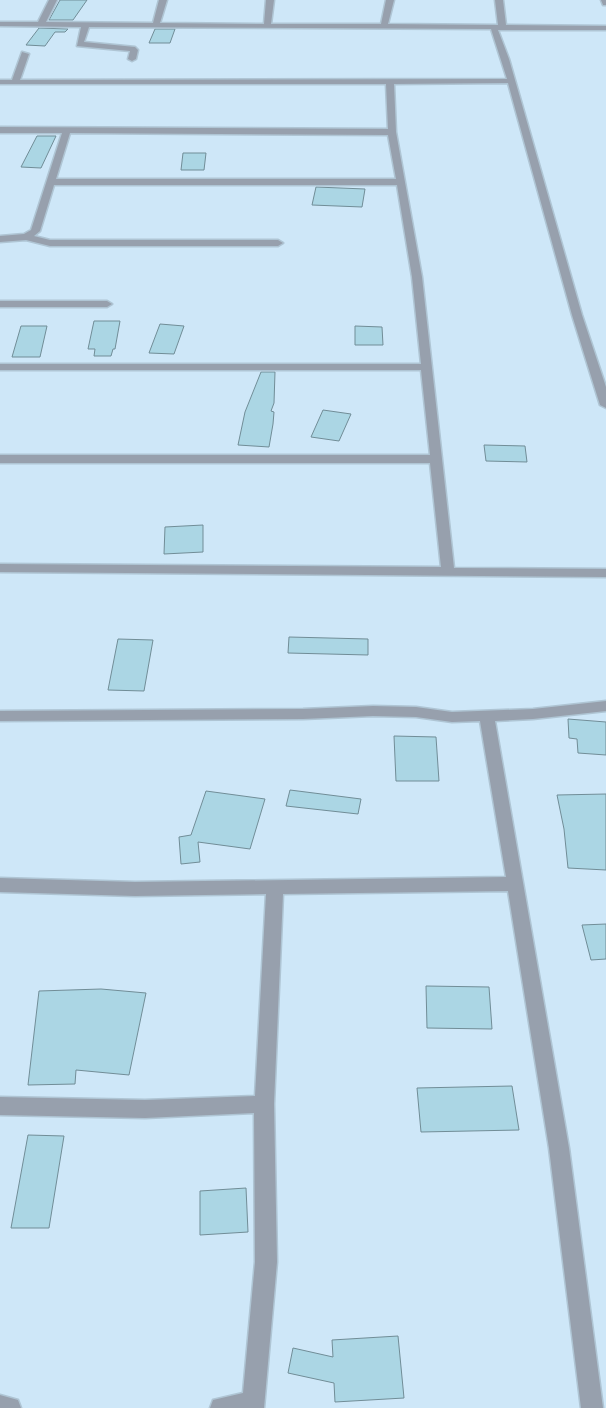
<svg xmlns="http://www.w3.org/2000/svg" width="606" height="1408" viewBox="0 0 606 1408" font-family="'Public Sans',sans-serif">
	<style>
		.building { fill: #abd6e4; stroke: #718d97 }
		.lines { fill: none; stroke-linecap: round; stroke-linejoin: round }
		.minor-casing { stroke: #afc5d4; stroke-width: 3 }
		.minor { fill: #97a0ad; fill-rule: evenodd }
	</style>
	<rect width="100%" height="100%" fill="#cee7f8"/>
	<g class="building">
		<polygon points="60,0 87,0 73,20 49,20"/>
		<polygon points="39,28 68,29 65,32 55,32 45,46 26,45"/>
		<polygon points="155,29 175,29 170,43 149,43"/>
		<polygon points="37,136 56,136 41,168 21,167"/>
		<polygon points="183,153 206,153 204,170 181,170"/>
		<polygon points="316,187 365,189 362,207 312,205"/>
		<polygon points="94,321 120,321 115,349 113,349 111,356 94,356 95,349 88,349"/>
		<polygon points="160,324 184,326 174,354 149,353"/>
		<polygon points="21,326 47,326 40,357 12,357"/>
		<polygon points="355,326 382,327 383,345 355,345"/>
		<polygon points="261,372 275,372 274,403 271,411 274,412 273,424 269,447 238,445 245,412"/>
		<polygon points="323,410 351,414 339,441 311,437"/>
		<polygon points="484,445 525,446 527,462 486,461"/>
		<polygon points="203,525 203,552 164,554 165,527"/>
		<polygon points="289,637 368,639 368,655 288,653"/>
		<polygon points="118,639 153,640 144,691 108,690"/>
		<polygon points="568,719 606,722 606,755 578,753 577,739 569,738"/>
		<polygon points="394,736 436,737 439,781 396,781"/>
		<polygon points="290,790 361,799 358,814 286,806"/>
		<polygon points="206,791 265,799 250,849 198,842 200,862 181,864 179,837 191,835"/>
		<polygon points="606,794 606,870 568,868 564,829 557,795"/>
		<polygon points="606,924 606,959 591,960 582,925"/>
		<polygon points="426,986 489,987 492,1029 427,1028"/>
		<polygon points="101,989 146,993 129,1075 76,1070 75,1084 28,1085 39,991"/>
		<polygon points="512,1086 519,1130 421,1132 417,1088"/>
		<polygon points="28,1135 64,1136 49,1228 11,1228"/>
		<polygon points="246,1188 248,1232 200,1235 200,1191"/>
		<polygon points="398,1336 404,1398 335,1402 334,1383 288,1373 293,1348 333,1357 332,1340"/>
	</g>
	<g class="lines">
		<g class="minor-casing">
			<g id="minor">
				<path d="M49,0H57L46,22L153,23L159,0H167L160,23L264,24L266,0H274L271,24H381L386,0H394L388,24L498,25L495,0H503L506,25L606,26V30H498L509,59L582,315L606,387V408L600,405L572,315L508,83L394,84L396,132L422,277L454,568L606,569V577L0,572V564L441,567L430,463H0V455H430L421,370H0V364H421L412,277L397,185H54L40,231L34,236L50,240H278L283,243L278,246H50L26,240L0,242V236L24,234L31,230L62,133H0V127L388,129L386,84H0V80H12L22,52L29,54L20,80L507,79L491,29L89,27L84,42L135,47L138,50L136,59L132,61L128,59L130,51L77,46L81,27L0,26V22H38ZM70,133L388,135L396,179H56Z"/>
				<polygon points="601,0 606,0 606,5 603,5"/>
				<polygon points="0,301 107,301 112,304 107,307 0,307"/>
				<polygon points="606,701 606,711 533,719 495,721 569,1148 603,1408 581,1408 549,1148 508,891 283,894 274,1104 277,1262 264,1408 210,1408 213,1400 243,1393 255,1262 254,1113 145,1118 0,1115 0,1097 145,1100 255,1096 266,894 135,896 0,892 0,878 135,882 506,877 480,721 452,722 416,717 373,716 303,719 0,721 0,711 303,709 373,706 416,707 452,712 533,709"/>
				<polygon points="0,1395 18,1400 21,1408 0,1408"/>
			</g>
		</g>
		<use href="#minor" class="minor"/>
	</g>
</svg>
